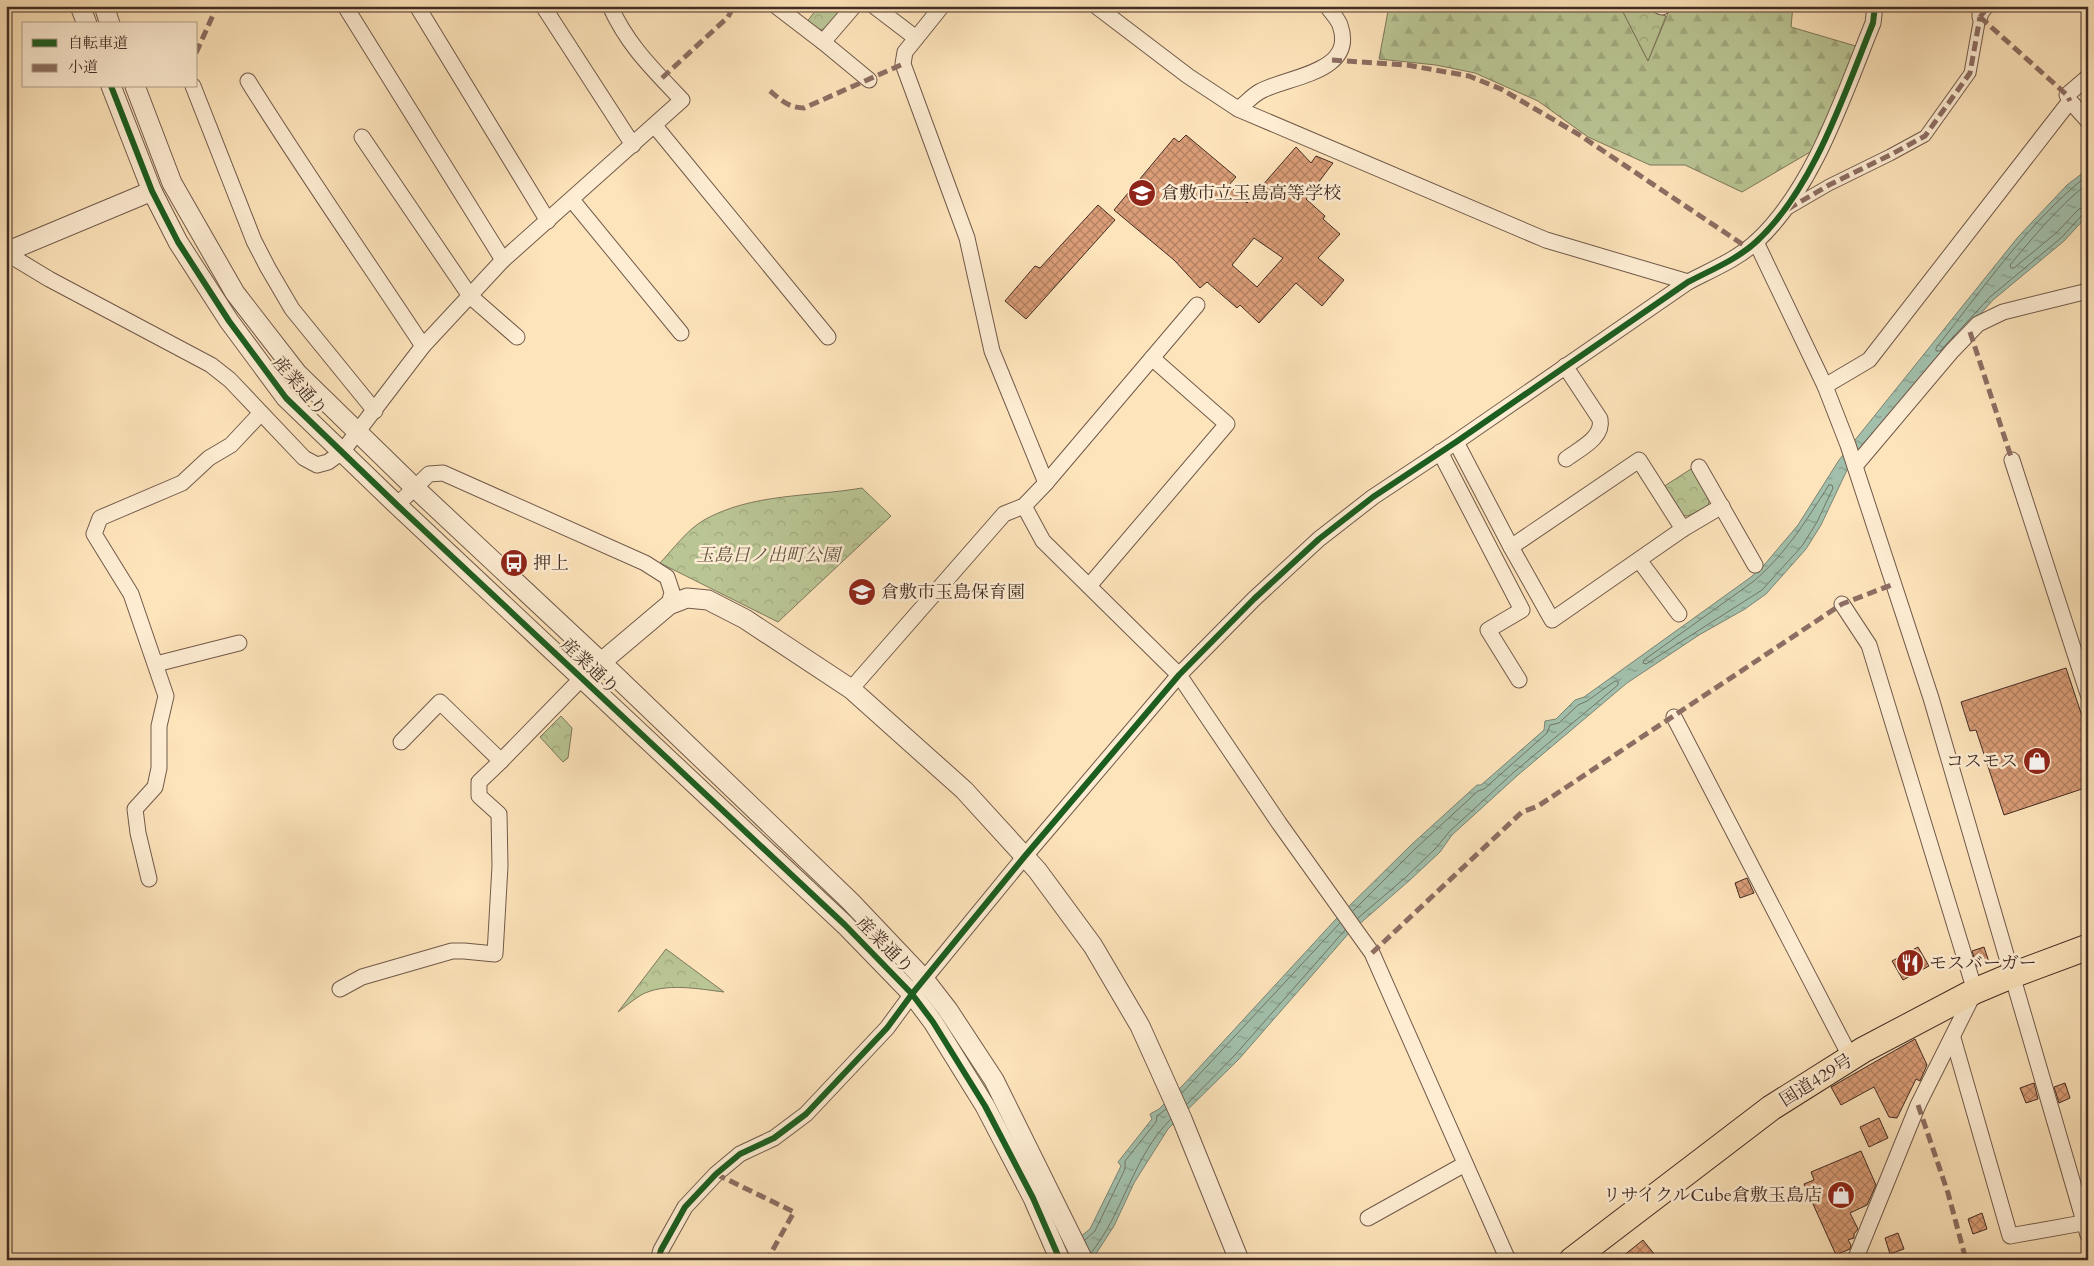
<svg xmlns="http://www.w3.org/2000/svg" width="2094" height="1266" viewBox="0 0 2094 1266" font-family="Cardo,'Noto Serif JP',serif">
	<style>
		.forest { fill: url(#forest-firs); stroke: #7e785c }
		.park { fill: url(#park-crowns); stroke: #7e785c }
		.water { fill: url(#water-ripples); stroke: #7b8475 }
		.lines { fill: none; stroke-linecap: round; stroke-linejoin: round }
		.shore { stroke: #727668; stroke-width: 1 }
		.building { fill: url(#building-cross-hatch); stroke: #422c24; fill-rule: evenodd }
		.pedestrian-casing { stroke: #715a4a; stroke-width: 13 }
		.minor-casing { stroke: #715a4a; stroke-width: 17 }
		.tertiary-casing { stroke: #715a4a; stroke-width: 21 }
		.trunk-casing { stroke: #422c24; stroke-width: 27 }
		.pedestrian { stroke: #feedd3; stroke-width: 11 }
		.minor { stroke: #feedd3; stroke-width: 15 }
		.tertiary { stroke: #feedd3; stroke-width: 19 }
		.trunk { stroke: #fee4bb; stroke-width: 25 }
		.quiet { stroke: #8d6e63; stroke-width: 5; stroke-dasharray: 10 5; stroke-linecap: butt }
		.cycleway-casing { stroke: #feedd3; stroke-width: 9 }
		.cycleway { stroke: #1b5e20; stroke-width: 6 }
		.labels { text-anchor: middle; stroke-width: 5; stroke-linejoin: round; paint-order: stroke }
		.poi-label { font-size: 18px; fill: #422c24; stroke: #feedd3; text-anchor: start }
		.street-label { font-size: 18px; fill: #422c24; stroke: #feedd3 }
		.park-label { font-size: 18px; font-style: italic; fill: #605240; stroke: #feedd3 }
	</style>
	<defs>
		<pattern id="forest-firs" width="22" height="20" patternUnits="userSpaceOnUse" patternTransform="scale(1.25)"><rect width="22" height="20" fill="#bac594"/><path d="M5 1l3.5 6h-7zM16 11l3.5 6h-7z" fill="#a1a97f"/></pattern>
		<pattern id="park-crowns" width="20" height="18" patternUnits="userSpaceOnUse" patternTransform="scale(1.25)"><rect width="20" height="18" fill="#bac594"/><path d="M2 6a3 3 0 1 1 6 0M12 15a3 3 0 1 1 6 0" fill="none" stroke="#a1a97f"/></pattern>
		<pattern id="water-ripples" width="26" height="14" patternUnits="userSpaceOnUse" patternTransform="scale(1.25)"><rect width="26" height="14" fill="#a1bfab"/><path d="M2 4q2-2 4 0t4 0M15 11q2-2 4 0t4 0" fill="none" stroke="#859b8b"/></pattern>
		<pattern id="building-cross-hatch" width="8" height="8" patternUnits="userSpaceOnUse" patternTransform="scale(1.25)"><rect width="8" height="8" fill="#da9d77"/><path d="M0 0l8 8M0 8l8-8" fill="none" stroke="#b28061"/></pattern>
	</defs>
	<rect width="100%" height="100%" fill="#fee4bb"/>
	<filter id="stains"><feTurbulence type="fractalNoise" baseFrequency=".004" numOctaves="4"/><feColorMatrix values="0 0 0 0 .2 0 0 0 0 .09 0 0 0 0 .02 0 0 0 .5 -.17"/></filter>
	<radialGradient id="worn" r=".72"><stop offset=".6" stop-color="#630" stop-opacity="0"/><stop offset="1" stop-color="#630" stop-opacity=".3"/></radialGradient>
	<polygon class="forest" points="1389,6 1620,6 1648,61 1671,6 1793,6 1791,27 1859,47 1822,145 1742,192 1685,165 1650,165 1588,137 1538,101 1475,73 1436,65 1379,59"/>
	<g class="park">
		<polygon points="819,6 845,6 824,29 817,31 806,23"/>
		<polygon points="1620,6 1637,6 1666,16 1648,61"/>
		<polygon points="1694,467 1710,498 1708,506 1688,516 1681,515 1663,487"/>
		<path d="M862,488L891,516L778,622L660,563C674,548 687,530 704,520C752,493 810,497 862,488Z"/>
		<polygon points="561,716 572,728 568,758 563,762 540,737"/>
		<path d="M666,949L724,992C699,989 665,982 641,995C633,1000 626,1006 618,1012Z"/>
	</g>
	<polygon class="water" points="2088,169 2088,215 2064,241 1993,300 1929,371 1848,468 1821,525 1806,549 1766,594 1745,609 1699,635 1627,683 1518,775 1452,835 1440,852 1410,880 1349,933 1239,1059 1168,1129 1134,1183 1114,1226 1092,1260 1039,1260 1054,1252 1060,1253 1090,1229 1121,1166 1118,1162 1152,1119 1150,1114 1159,1109 1184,1084 1336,919 1411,845 1477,785 1481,785 1544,730 1545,721 1556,719 1575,700 1584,697 1751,577 1765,564 1798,525 1839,460 2018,237 2067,185"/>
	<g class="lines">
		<g class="shore">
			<path d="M2088,175C2029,221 1982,290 1936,348V351H1940L1990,297L2061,238L2083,214L2088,213"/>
			<path d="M2088,183C2059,206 2034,236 2010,265L2011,268H2014L2056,233L2079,209L2088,206"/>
			<path d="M1829,485H1832L1833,488L1817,522L1802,546L1762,590L1646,664L1643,663L1644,660L1754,581C1788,551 1805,522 1829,485Z"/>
			<polyline points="1353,911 1415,849 1478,791 1484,789 1547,733 1550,725 1559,723 1578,705 1587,701 1615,681 1618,681 1618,685 1514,772 1449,832 1436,848 1406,877 1358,918"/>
			<polyline points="1182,1093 1340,923"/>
			<polyline points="1187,1104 1235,1055 1345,930"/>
			<polyline points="1085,1240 1095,1231 1125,1169 1125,1161 1156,1122 1157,1116 1166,1109"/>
			<path d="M1091,1253C1124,1212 1133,1156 1171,1119"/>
		</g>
	</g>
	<g class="building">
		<path d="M1186,135L1236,177L1229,185L1247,203L1296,147L1311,163L1316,156L1333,163L1306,199L1325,216L1323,219L1340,234L1318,258L1344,280L1322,306L1296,283L1259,323L1240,305L1237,308L1207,282L1200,288L1174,260L1114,210L1174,138L1179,142ZM1254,238L1283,258L1257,287L1232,265Z"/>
		<polygon points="1098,205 1115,220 1026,319 1005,301 1035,266 1040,268"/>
		<polygon points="2066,668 2088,734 2088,787 2004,815 1976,730 1970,731 1961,702"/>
		<polygon points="1747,878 1754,893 1740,898 1735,883"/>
		<polygon points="1918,947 1929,966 1903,980 1892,961"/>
		<polygon points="1984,947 1989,962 1977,967 1972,951"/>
		<polygon points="1915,1039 1927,1065 1920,1081 1916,1079 1897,1118 1889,1117 1874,1087 1841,1105 1831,1087"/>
		<polygon points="2034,1083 2038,1099 2026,1103 2020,1088"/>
		<polygon points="2065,1083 2070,1098 2059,1103 2054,1087"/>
		<polygon points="1879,1118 1888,1138 1869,1147 1860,1127"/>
		<polygon points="1861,1151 1876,1185 1867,1205 1850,1213 1858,1229 1854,1234 1854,1238 1848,1240 1851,1245 1850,1249 1836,1255 1804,1184 1814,1180 1811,1172"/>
		<polygon points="1982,1213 1987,1229 1973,1234 1968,1219"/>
		<polygon points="1898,1233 1904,1249 1890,1254 1885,1238"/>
		<polygon points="1643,1240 1659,1260 1618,1260"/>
	</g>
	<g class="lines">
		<g class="pedestrian-casing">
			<polyline id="pedestrian" points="1786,210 1829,185 1890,155 1925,136 1970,73 1980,17 1989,6"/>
		</g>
		<g class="minor-casing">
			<g id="minor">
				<polyline points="345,6 503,260"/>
				<polyline points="417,6 548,221"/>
				<polyline points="543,6 633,145"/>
				<polyline points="776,6 823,42 869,80"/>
				<polyline points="874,6 916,38"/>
				<polyline points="1096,6 1188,76 1238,109 1546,240 1688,282"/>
				<polyline points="1659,6 1662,7"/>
				<polyline points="1980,17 1980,6"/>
				<polyline points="823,42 854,6"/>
				<path d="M248,81C304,171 365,258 423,346"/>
				<polyline points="193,86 254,241 268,268 292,309 375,411"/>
				<polyline points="2067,95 2088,77"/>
				<path d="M1238,109C1245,104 1252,96 1259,92C1286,76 1357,74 1340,25C1338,19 1331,12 1327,6"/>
				<polyline points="655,126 828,337"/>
				<polyline points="362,137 470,296 517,337"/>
				<polyline points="572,200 681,333"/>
				<polyline points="1756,242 1825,386 1848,445 1931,698 2088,1235"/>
				<path d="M6,253L49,279L211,365L230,380L304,458L317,465L328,462L342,452L423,346L503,260L682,100C653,69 628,46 610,6"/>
				<path d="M1565,366L1600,419C1604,438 1579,449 1566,459"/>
				<polyline points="1825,386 1869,360 2070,101 2088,121"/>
				<polyline points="1456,442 1511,547 1552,620 1683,529 1722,506"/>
				<polyline points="1440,452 1522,610 1488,630 1519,680"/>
				<polyline points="2012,460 2088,694"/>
				<polyline points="1855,466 1952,351 1978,324 2003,312 2088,291"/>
				<polyline points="1699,467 1755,565"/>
				<polyline points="1046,483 1197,305"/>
				<polyline points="397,505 429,474 443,473 645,563 667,577 672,592 669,605"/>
				<polyline points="1024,506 1043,541 1179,675 1279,823 1372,953 1508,1260"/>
				<polyline points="1511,547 1639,460 1683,529"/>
				<polyline points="1639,560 1679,614"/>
				<polyline points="1089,586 1227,424 1152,358"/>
				<polyline points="1842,604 1869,645 1975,991 1918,1105 1855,1260"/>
				<polyline points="156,664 239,643"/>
				<polyline points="851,689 1004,514 1024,506 1046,483 992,351 967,238 903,64 905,52 942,6"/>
				<polyline points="1674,717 1851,1058"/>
				<polyline points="401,742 440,702 501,761 582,678"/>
				<polyline points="149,879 138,833 135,809 155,787 159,768 159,726 166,696 131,594 94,534 100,518 182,483 209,458 231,445 261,413"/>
				<polyline points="340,989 362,977 452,951 464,951 495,954 500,866 499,814 479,796 479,782 501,761"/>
				<polyline points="1953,1038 2010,1236 2088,1222"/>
				<polyline points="1368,1218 1465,1164"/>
				<path d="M658,1260L661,1250L685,1207L716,1174L740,1154L774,1138L806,1114L887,1028L912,994L1025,856L1179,675L1254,599L1319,539L1373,497L1456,442L1688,282C1711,270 1738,259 1757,241C1814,188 1844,94 1873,23L1875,6"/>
			</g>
		</g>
		<g class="tertiary-casing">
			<g id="tertiary">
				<polyline points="80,6 87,24"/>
				<polyline points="104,6 110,24"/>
				<polyline points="111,86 152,191 178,242 229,321 286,398 397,505 845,925 912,994 933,1022 985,1106 1033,1198 1060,1260"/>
				<polyline points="135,86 172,183 235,293 297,373 415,488 601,662 850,901 924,979 948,1010 994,1080 1083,1260"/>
				<polyline points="6,252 152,191"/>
				<polyline points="592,670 669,605 687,598 708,600 745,619 851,689 964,790 1037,870 1093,946 1140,1026 1182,1119 1239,1260"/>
			</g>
		</g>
		<g class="trunk-casing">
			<polyline id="trunk" points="1572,1260 1771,1108 1863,1050 1975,991 2013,975 2088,947"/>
		</g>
		<use href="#pedestrian" class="pedestrian"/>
		<use href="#minor" class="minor"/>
		<use href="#tertiary" class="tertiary"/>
		<use href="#trunk" class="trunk"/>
		<g class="quiet">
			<polyline points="1980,17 2067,95 2070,101"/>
			<polyline points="1980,17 1989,6"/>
			<polyline points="196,53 217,6"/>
			<polyline points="1332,60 1407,65 1469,76 1501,89 1578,134 1748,248"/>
			<polyline points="662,78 728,17 734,6"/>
			<path d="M770,91C781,100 789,108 804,108L903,64"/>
			<polyline points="1788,209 1829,185 1890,155 1925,136 1970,73 1980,17"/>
			<polyline points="1970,332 2012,460"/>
			<polyline points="1372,953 1522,812 1538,806 1842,604 1894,584"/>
			<polyline points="1918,1105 1948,1193 1966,1260"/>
			<polyline points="716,1174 794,1212 767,1260"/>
		</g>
		<g class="cycleway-casing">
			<g id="cycleway">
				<polyline points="111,86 152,191 178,242 229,321 286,398 397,505 845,925 912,994 933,1022 985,1106 1033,1198 1060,1260"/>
				<path d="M658,1260L661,1250L685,1207L716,1174L740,1154L774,1138L806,1114L887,1028L912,994L1025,856L1179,675L1254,599L1319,539L1373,497L1456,442L1688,282C1711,270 1738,259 1757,241C1814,188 1844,94 1873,23L1875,6"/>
			</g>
		</g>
		<use href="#cycleway" class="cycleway"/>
	</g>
	<defs>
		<g id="school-disc" transform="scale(1.4375)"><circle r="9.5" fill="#8f2418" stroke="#feedd3"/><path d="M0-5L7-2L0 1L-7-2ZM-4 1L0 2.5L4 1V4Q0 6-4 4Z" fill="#fff"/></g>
		<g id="bus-disc" transform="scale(1.4375)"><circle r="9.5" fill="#8f2418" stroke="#feedd3"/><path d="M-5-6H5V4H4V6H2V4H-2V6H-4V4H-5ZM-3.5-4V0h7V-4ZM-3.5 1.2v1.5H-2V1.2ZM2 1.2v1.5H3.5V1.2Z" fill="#fff"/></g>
		<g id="shop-disc" transform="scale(1.4375)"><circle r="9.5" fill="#8f2418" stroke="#feedd3"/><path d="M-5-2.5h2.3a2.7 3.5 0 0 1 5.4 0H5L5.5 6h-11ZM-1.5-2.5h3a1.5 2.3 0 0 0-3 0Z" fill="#fff"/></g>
		<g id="restaurant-disc" transform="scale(1.4375)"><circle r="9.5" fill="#8f2418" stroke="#feedd3"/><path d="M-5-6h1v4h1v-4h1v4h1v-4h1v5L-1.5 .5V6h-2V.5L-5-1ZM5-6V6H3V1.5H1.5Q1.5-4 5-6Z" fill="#fff"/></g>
	</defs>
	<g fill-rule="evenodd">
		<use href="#school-disc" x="1142" y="193"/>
		<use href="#bus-disc" x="514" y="563"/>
		<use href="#school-disc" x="862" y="592"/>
		<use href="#shop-disc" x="2037" y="761"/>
		<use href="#restaurant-disc" x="1910" y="963"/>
		<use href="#shop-disc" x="1841" y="1195"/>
	</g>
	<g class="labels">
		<g class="poi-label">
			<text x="1161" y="199">倉敷市立玉島高等学校</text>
			<text x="533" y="569">押上</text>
			<text x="881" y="598">倉敷市玉島保育園</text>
			<text x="2018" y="767" text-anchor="end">コスモス</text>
			<text x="1929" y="969">モスバーガー</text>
			<text x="1822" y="1201" text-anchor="end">リサイクルCube倉敷玉島店</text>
		</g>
		<g class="street-label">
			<text transform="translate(300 386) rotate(49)" y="6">産業通り</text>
			<text transform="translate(590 666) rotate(43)" y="6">産業通り</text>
			<text transform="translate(885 945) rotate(45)" y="6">産業通り</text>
			<text transform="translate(1816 1080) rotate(-32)" y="6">国道429号</text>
		</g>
		<g class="park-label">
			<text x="768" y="561">玉島日ノ出町公園</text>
		</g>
	</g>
	<rect width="2094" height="1266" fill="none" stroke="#fee4bb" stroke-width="25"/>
	<rect x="8" y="8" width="2079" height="1251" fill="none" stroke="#422c24" stroke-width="2.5"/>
	<rect x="12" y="12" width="2069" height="1241" fill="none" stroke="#422c24"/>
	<rect x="22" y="22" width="175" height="65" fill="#feedd3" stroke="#b3a08d"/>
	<rect x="32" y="39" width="25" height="8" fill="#1b5e20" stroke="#b3a08d"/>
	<text x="68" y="48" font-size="15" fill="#422c24">自転車道</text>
	<rect x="32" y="64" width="25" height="8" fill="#8d6e63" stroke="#b3a08d"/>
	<text x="68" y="72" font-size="15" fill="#422c24">小道</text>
	<rect width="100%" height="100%" filter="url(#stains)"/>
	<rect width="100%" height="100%" fill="url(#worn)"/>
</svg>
